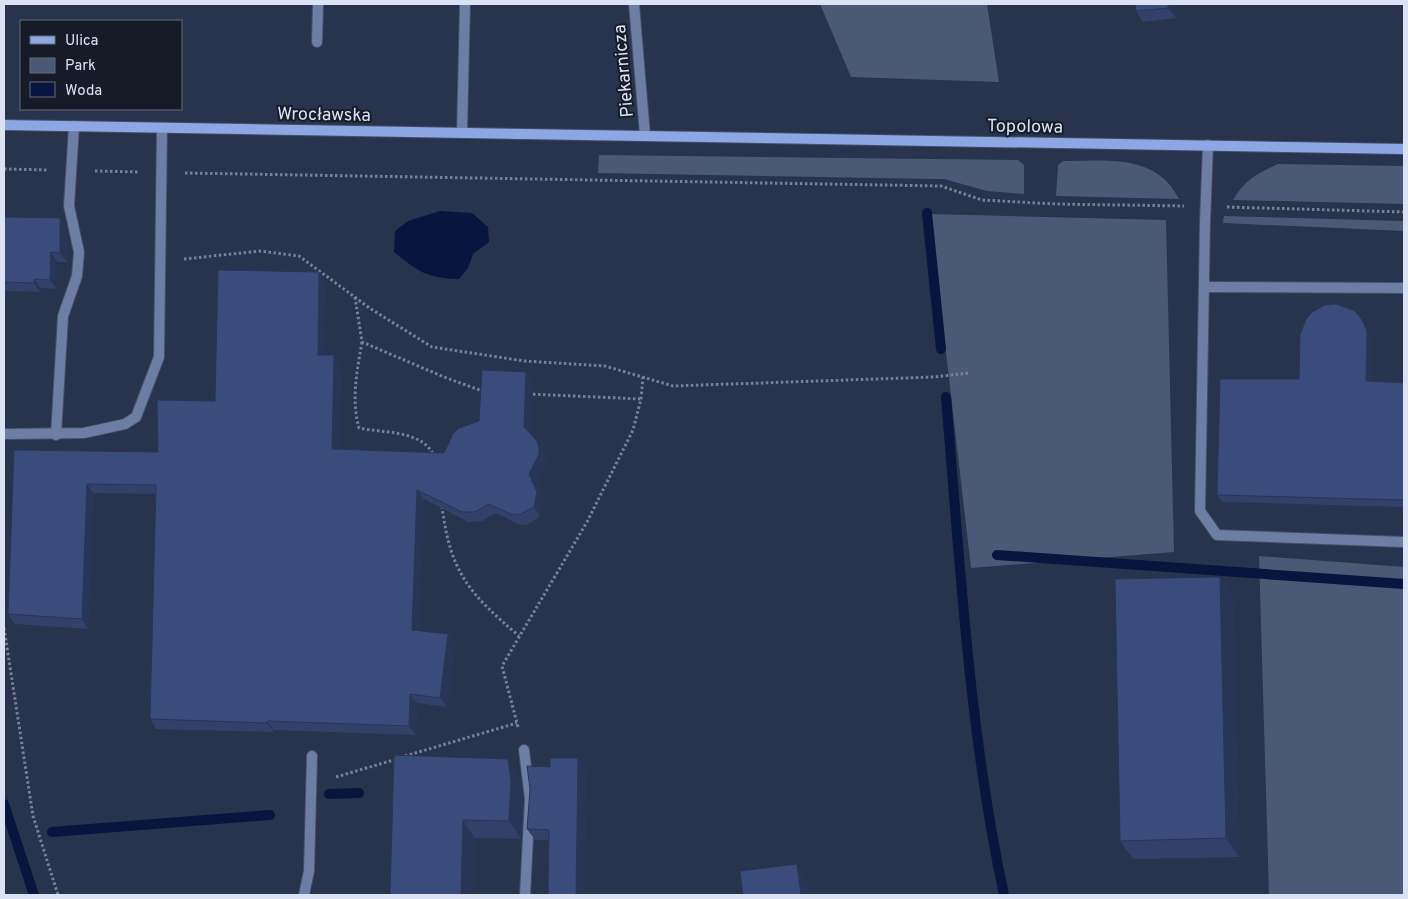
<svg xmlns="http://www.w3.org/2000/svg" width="1408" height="899" viewBox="0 0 1408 899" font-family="Overpass,sans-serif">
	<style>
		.green { fill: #4b5876 }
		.water { fill: #08153e }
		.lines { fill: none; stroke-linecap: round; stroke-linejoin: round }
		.stream { stroke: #08153e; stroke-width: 10 }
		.lane-casing { stroke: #444f68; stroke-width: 12 }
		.street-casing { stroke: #444f68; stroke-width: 12 }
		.secondary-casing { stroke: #444f68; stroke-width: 12 }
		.path { stroke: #788197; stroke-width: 3; stroke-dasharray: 2.5 2.5; stroke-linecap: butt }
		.lane { stroke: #6d7ea5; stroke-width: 10 }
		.street { stroke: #6d7ea5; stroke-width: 10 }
		.secondary { stroke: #8da7e5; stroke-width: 10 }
		.wall { fill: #32416a }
		.shaded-wall { fill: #293556 }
		.building { fill: #3a4c7b; stroke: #293556 }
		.labels { text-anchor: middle; stroke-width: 4; stroke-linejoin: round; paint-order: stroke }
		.street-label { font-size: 18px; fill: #dae2f3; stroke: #161b27 }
	</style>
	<rect width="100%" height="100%" fill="#28334d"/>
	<g class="green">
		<polygon points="820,4 987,4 999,82 851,77"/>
		<polygon points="599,155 1018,160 1024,165 1024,194 987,191 944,179 933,179 598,173"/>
		<path d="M1063,161C1106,161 1156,153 1179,199L1056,196L1058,165Z"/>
		<path d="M1278,164L1404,166V204L1233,200C1246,179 1257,174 1278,164Z"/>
		<polygon points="930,214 1166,220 1174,552 971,568"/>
		<polygon points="1224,216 1404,221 1404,231 1223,223"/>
		<polygon points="1259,556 1404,567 1404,895 1269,895"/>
	</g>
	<path class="water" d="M440,211L472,213L488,227L489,242L473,254L468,268L459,279C427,278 418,272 394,252L395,231L408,221Z"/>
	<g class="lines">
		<g class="stream">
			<polyline points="927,213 941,349"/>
			<path d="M946,397C960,564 969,732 1004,895"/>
			<polyline points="997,555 1404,584"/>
			<polyline points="329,794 359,793"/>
			<polyline points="4,804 34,895"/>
			<polyline points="52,832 270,815"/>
		</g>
		<g class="lane-casing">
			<g id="lane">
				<polyline points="317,42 318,4"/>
				<polyline points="462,132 465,4"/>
				<polyline points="1208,145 1205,222 1200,511 1217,535 1404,542"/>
				<polyline points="1204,287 1404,288"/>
				<polyline points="4,434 84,433 125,424 136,417 159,357 162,128"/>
				<polyline points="56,435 63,316 77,276 79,252 69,206 74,126"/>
				<polyline points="524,750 530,799 525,895"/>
				<polyline points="304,895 309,871 312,756"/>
			</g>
		</g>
		<g class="street-casing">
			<polyline id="street" points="634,4 645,135"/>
		</g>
		<g class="secondary-casing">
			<polyline id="secondary" points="4,125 1404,149"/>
		</g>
		<g class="path">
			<polyline points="4,169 49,170"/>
			<polyline points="95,171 139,172"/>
			<polyline points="185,173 941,186 982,200 1055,204 1184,206"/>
			<polyline points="1227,207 1404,212"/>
			<polyline points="184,259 260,251 299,256 371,309 432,347 524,361 605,366 673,386 934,377 969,373"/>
			<polyline points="355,297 362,342 444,377 485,392"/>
			<path d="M362,342C357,371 351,399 359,428C382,433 421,430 433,454"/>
			<polyline points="528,394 641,399"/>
			<path d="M442,506C450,573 470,594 519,636"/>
			<polyline points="4,628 33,816 58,895"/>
			<polyline points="518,727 502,666 587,522 633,430 641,399 643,377"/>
			<polyline points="405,756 517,723"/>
			<polyline points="336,777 397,759"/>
		</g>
		<use href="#lane" class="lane"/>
		<use href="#street" class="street"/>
		<use href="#secondary" class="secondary"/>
	</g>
	<g class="wall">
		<polygon points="1135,4 1174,4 1176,18 1143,22 1136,11"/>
		<polygon points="4,217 67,228 67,262 57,262 57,289 40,288 40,292 4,291"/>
		<polygon points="326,282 324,355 341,365 339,449 444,453 479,421 526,372 533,382 531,434 544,451 546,458 545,464 536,483 544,502 540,517 526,525 518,524 496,513 482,521 468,522 424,499 419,631 448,634 455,644 447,707 417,703 416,735 274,730 274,732 156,729 150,719 156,494 93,493 88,629 15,624 8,614 14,450 158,452 215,401"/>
		<polygon points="1367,327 1372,338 1371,381 1404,383 1404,507 1222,502 1217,495 1299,379"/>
		<polygon points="1233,595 1239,857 1133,859 1120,841"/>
		<polygon points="394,755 520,777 523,799 521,839 475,838 474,895 390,895"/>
		<polygon points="586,769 583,895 548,895 549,840 535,840 527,829"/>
	</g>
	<g class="shaded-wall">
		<polygon points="1168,4 1174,4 1176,18 1168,8"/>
		<polygon points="60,218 67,228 67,262 60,253"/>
		<polygon points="51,252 57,262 57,289 50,280"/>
		<polygon points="319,272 326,282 324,365 318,355"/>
		<polygon points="34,279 40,288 40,292 34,283"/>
		<polygon points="1362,320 1367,327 1372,338 1371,388 1366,381"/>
		<polygon points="334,355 341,365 339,459 332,449"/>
		<polygon points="526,372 533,382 531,437 524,427"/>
		<polygon points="537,441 544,451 546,458 545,464 536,483 544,502 540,517 534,507 529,474"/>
		<polygon points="87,484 93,493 88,629 82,619"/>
		<polygon points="417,490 424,499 419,640 412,630"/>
		<polygon points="1220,577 1233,595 1239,857 1226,838"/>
		<polygon points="448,634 455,644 447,707 440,698"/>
		<polygon points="410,694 417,703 416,735 409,726"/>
		<polygon points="267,721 274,730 274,732 267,723"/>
		<polygon points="578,758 586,769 583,895 576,895"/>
		<polygon points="508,759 520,777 523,799 521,839 509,821"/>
		<polygon points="463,820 475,838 474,895 461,895"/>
		<polygon points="797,864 807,878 810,895 801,895"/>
	</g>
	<g class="building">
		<polygon points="1135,4 1168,4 1168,8 1136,11"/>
		<polygon points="4,217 60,218 60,253 51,252 50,280 34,279 34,283 4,282"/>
		<polygon points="218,270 319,272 318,355 334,355 332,449 444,453 453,434 459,428 479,421 482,370 526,372 524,427 537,441 539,448 539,454 529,474 537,492 534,507 519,515 511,514 489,504 475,512 462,512 417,490 412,630 448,634 440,698 410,694 409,726 267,721 267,723 150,719 156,485 87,484 82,619 8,614 14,450 158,452 157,400 215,401"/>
		<polygon points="1336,304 1355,311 1362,320 1367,331 1366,381 1404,383 1404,500 1217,495 1220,379 1299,379 1300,335 1306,319 1312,312 1325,305"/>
		<polygon points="1220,577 1226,838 1120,841 1115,579"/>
		<polygon points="394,755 508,759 511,781 509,821 463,820 461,895 390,895"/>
		<polygon points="550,758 578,758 576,895 548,895 549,830 527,829 530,789 527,766 550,767"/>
		<polygon points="797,864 801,895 743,895 740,871"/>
	</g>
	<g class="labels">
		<g class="street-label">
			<text transform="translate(623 71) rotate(-95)" y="6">Piekarnicza</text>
			<text transform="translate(324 114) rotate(1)" y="6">Wrocławska</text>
			<text transform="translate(1025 126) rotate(1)" y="6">Topolowa</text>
		</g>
	</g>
	<rect width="1408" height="899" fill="none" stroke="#dae2f3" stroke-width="10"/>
	<rect x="20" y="20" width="162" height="90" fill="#161b27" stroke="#646b79"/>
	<rect x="30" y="36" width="25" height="8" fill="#8da7e5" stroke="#646b79"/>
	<text x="65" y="45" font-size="15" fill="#dae2f3">Ulica</text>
	<rect x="30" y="58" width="25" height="15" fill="#4b5876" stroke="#646b79"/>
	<text x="65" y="70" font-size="15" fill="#dae2f3">Park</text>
	<rect x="30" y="82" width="25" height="15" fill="#08153e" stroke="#646b79"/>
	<text x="65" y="95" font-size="15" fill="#dae2f3">Woda</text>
</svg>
